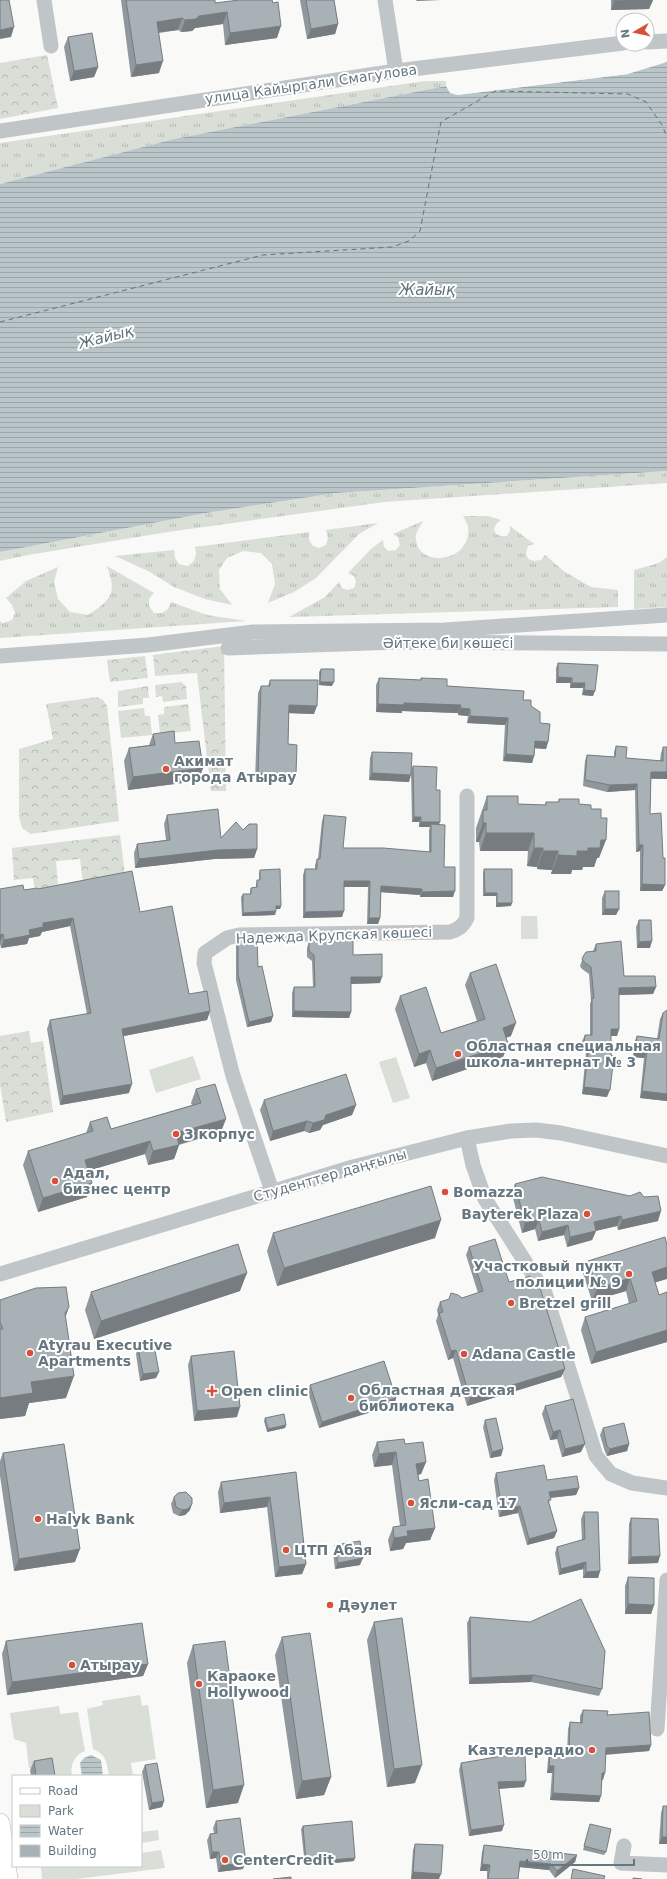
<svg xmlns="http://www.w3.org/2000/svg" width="667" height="1879" viewBox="0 0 667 1879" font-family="'DejaVu Sans',sans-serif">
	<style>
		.grass { fill: url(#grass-tufts) }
		.forest { fill: url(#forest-crowns) }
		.park { fill: #d9ded6 }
		.water { fill: url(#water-rules) }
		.pier { fill: #f9f9f7 }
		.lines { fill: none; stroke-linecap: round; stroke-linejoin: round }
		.ferry { stroke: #607579; stroke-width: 1; stroke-dasharray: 5 4; stroke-linecap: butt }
		.major-casing { stroke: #b4babd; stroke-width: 20 }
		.minor { stroke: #c0c5c8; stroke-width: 15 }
		.major { stroke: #fff; stroke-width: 19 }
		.wall { fill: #90989d }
		.shaded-wall { fill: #767c7f }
		.building { fill: #a8b1b6; stroke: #767c7f }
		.poi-dot { fill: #d75039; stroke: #fff; stroke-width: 1.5 }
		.labels { text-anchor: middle; stroke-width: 4; stroke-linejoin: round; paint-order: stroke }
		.street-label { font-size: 14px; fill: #667780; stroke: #fff }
		.poi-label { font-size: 14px; font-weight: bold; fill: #667780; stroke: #fff; text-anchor: start }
		.water-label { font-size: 15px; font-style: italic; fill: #607579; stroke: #fff }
	</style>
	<defs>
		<pattern id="grass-tufts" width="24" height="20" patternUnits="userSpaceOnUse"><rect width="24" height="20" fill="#d9ded6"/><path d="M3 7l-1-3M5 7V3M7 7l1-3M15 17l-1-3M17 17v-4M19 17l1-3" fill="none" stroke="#b4b9b3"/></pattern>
		<pattern id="forest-crowns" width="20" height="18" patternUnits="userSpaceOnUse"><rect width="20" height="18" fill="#d9ded6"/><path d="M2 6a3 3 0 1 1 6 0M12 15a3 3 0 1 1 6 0" fill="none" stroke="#b4b9b3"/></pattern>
		<pattern id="water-rules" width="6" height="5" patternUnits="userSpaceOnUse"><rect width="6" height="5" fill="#b9c5c8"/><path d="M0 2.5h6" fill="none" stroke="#9aa5a8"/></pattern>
	</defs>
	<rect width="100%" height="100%" fill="#f9f9f7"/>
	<g class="grass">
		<polygon points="425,81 446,81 446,86 174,139 0,184 0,143"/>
		<polygon points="667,471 667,483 384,502 168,532 28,555 0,561 0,552 206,513 336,493"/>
		<path d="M463,516H488L501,520L496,524L494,529L496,534L501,536H507L510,531V526L534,544L528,546L526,553L528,559L534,561L541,560L545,555L565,572L591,587L618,590V607L289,617L325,597L339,582L342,588L347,590L354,588L356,582L354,576L348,573L372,548L383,540L384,547L388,551L396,550L400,545L398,537L393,534L423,521C421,525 417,530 416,535C413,569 472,564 468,528C468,524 465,520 463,516Z"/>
		<polygon points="378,523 359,534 316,578 294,592 268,603 275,584 272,564 261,553 243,551 227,558 219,570 220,589 232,605 205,599 174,587 148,571 115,556 174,550 175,558 179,564 188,566 194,561 196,554 195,547 309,532 309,540 313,546 319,548 326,545 328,538 326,530"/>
		<polygon points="667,557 667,607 634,609 634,570 659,563"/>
		<path d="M107,566L154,593L149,599V606L154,613H162L168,609L171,602L207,615L246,621L0,638V621L3,623L12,620L15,613L12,605L6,598L26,581L58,567L54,582L58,599L70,612L88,615C112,599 117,594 107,566Z"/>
	</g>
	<g class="forest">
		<polygon points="47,55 58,108 0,119 0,63"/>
		<polygon points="224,646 226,791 211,791 197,673 155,676 153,655"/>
		<polygon points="145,656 148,678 110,682 107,660"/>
		<polygon points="181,682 186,686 187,699 163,702 162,696 156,697 155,685"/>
		<polygon points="148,686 149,698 143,698 143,704 118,707 118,691"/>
		<polygon points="97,697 103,700 107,706 119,821 31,834 22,828 19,817 19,749 53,739 46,704"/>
		<polygon points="188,704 191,731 160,734 158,715 164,714 164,707"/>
		<polygon points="144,708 145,716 150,716 152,735 121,738 118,711"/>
		<polygon points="120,835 125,875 83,883 80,859 56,861 58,886 35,890 33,878 14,880 12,848"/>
		<polygon points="29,1031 31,1043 43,1041 53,1112 6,1122 0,1084 0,1036"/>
	</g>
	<g class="park">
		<polygon points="521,916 537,916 538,939 521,939"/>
		<polygon points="193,1056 201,1079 156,1093 149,1070"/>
		<polygon points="396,1057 410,1098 393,1103 379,1062"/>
		<path d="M140,1695L142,1706L148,1705L156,1759L131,1763L133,1776H109C107,1763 106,1754 93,1749L87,1709L103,1705L102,1701Z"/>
		<path d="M59,1706L60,1714L78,1712L85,1751C74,1755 70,1765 72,1776H51L49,1765L29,1768L26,1743L14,1739L10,1713Z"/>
		<polygon points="158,1830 159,1840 141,1843 141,1832"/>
		<polygon points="161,1850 165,1868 76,1879 42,1879 41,1867 141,1866 141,1853"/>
	</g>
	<g class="water">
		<polygon points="667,62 667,471 336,493 206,513 0,552 0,184 174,139 446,86 450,93 457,95 628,74"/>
		<polygon points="91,1755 101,1760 103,1776 82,1776 80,1763 84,1758"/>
	</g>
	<polygon class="pier" points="627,72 628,74 457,95 456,93"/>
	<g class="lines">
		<polyline class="ferry" points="0,322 263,255 392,247 409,241 420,231 441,122 495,91 628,94 646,102 662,125 667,137"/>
		<g class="major-casing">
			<polyline id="major" points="0,1823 8,1879"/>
		</g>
		<g class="minor">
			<polyline points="44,0 51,46"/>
			<polyline points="385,0 396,71"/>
			<polyline points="647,42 667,41"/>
			<polyline points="0,131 396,71 623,43"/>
			<polyline points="228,648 398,642 667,644"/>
			<polyline points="0,656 148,645 253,632 445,630 667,615"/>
			<polyline points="467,1138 473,1165 485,1199 545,1293 596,1456 611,1474 632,1483 667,1488"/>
			<path d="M272,1191L233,1076L204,963L205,953L227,938L239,935L450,932C459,929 463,926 467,918V796"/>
			<polyline points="0,1274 353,1167 467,1138 511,1131 536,1130 561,1133 667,1156"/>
			<polyline points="657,1729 667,1580"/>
			<polyline points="624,1846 621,1863 667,1865"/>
		</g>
		<use href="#major" class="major"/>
	</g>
	<g class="wall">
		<polygon points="121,0 215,0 215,3 277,38 225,45 223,24 195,28 192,31 181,32 178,30 159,33 159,73 131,77"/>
		<polygon points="300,0 334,0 338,24 335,34 307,39"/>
		<polygon points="611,0 653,0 649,9 611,10"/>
		<polygon points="68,37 98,67 94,77 70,81 64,47"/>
		<polygon points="558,663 598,665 593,696 582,695 583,688 570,688 570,683 556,683 556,668"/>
		<polygon points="321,669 332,686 319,685 319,672"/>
		<polygon points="379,678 420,680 421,678 447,686 523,700 531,706 548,742 546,749 535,748 534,756 532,763 503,761 505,725 467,723 468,716 458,715 458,713 402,711 402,713 376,712 376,685"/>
		<polygon points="270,680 314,714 289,713 288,744 293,782 255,781 258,693 261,686 268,686"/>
		<polygon points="153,734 175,743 203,768 198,781 128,790 124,761 129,748 149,745"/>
		<polygon points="616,746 626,758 660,761 661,753 663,747 667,747 667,779 651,779 650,814 665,885 662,891 640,891 640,851 636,852 635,790 607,792 583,786 585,761 587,755 614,757 614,752"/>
		<polygon points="372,752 409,782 369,780 370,758"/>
		<polygon points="413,766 436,790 439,825 444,867 453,897 420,897 420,895 381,892 380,918 378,924 367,924 368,887 344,887 342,917 303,918 303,875 305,869 315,869 315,865 317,859 318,859 322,821 324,815 343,848 429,852 429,830 430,827 419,827 419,822 412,822 411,771"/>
		<polygon points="487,796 518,804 545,805 546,802 558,802 559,799 579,804 591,809 599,858 597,858 594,867 583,867 582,870 572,870 571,874 551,874 552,870 537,869 537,867 527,866 528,851 480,851 479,842 476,842 476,828"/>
		<polygon points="167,815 221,838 257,849 254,858 214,859 135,868 134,853 137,844 166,840 164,824"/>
		<polygon points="484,869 511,906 496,907 496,896 483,896 483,873"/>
		<polygon points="260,870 281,906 280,909 276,909 275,915 242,916 241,897 243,894 250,894 250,891 251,888 256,887 256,884 257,880 259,880 259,873"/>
		<polygon points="0,889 24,890 38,889 140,912 189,994 210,1011 207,1020 123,1036 129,1093 60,1105 47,1029 50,1020 87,1014 70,926 42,932 40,936 29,938 27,944 1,948 0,944"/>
		<polygon points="605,891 619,909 616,915 602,915 602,898"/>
		<polygon points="639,920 650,948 637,948 636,927"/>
		<polygon points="238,940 258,967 273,1016 271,1022 247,1027 236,980 236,945"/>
		<polygon points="309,942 353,955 380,983 351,984 351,1012 349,1018 292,1017 292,993 294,987 313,987 312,961 307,957 307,948"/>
		<polygon points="596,944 624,976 656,987 653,994 619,995 619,1029 617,1036 611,1036 607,1097 582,1094 586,1052 582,1052 582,1041 585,1035 590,1035 590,1004 591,1001 589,974 582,969 580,966 584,955 593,951"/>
		<polygon points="470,973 511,1036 506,1038 508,1044 503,1057 432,1081 426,1063 414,1067 395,1009 400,996 441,1033 477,1021 465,985"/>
		<polygon points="663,1013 667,1101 640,1098 644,1058 633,1057 634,1043 637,1036 657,1039 660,1019"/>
		<polygon points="196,1089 221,1132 179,1145 174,1159 148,1165 145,1154 88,1171 87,1197 38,1212 23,1165 28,1151 86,1133 90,1122 111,1129 192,1105 191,1103"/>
		<polygon points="264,1100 356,1105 352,1115 323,1125 320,1130 309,1133 304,1131 270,1141 260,1110"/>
		<polygon points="515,1184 658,1221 618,1230 617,1226 596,1231 592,1240 567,1247 564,1235 538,1241 535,1229 522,1233 512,1194"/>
		<polygon points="273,1233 435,1238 277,1286 267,1251"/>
		<polygon points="469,1247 509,1282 534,1287 565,1369 561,1377 467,1406 453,1358 448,1360 436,1321 438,1315 437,1310 440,1302 462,1298 478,1293 466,1255"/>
		<polygon points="588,1261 655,1282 659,1295 667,1292 667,1342 591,1364 581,1330 585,1317 629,1304 626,1291 592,1301 583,1273"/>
		<polygon points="240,1291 94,1339 85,1310 91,1292"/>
		<polygon points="0,1300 66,1317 66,1398 29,1403 25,1416 0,1419"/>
		<polygon points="138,1348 156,1378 140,1381 136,1354"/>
		<polygon points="191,1356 237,1417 194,1421 188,1365"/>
		<polygon points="310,1385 396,1398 394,1405 319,1428 308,1392"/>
		<polygon points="545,1406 581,1452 562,1457 557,1439 550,1440 542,1414"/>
		<polygon points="265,1418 286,1425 285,1428 267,1432 264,1421"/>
		<polygon points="485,1420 503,1449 501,1456 490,1458 483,1427"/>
		<polygon points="603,1428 629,1444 627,1451 607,1456 605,1452 600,1435"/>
		<polygon points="377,1442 405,1444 426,1462 421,1474 418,1475 419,1481 435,1528 430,1540 406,1543 403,1549 390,1551 388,1540 393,1527 400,1526 392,1465 374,1467 372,1455"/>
		<polygon points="3,1453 75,1562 14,1571 0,1476 0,1461"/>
		<polygon points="296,1472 306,1564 302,1574 275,1577 267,1507 220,1513 218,1492 221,1482"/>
		<polygon points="496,1473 547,1480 579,1488 576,1495 550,1498 549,1504 557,1531 554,1538 527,1545 518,1513 499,1517 494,1480"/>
		<polygon points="174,1497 190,1510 185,1515 179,1516 173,1513 171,1504"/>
		<polygon points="584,1512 600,1571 598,1578 583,1578 583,1569 559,1575 555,1553 557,1547 582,1540 581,1519"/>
		<polygon points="631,1518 658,1563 628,1564 629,1524"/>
		<polygon points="335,1545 360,1565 335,1569 333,1552"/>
		<polygon points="628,1577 654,1605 651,1614 625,1614 625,1586"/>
		<polygon points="470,1617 602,1689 599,1696 531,1682 469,1684 467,1623"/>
		<polygon points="374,1622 415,1783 387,1787 367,1640"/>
		<polygon points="282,1637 331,1777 324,1795 296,1799 275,1655"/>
		<polygon points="6,1641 148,1664 143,1676 7,1695 2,1654"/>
		<polygon points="193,1645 238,1803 206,1808 187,1663"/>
		<polygon points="583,1710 607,1715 651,1745 649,1751 606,1754 599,1802 550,1800 552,1773 547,1773 548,1759 550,1752 567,1753 568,1729 570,1722 580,1723 580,1716"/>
		<polygon points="34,1761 55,1776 31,1776 30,1770"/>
		<polygon points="461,1763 524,1787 499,1789 502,1831 469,1836 459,1770"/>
		<polygon points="145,1765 164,1801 162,1807 149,1810 142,1772"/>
		<polygon points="663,1806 667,1806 667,1844 659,1844 661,1813"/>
		<polygon points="216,1821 243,1869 218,1872 216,1858 210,1859 207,1840 210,1834 214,1833 213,1828"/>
		<polygon points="590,1824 606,1852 604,1855 583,1850"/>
		<polygon points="303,1826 354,1861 305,1866 301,1829"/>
		<polygon points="415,1844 443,1845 411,1879 413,1850"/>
		<polygon points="484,1845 577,1855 575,1862 555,1878 549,1870 520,1867 518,1879 487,1879 487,1871 480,1871 482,1852"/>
	</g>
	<g class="shaded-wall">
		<polygon points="417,0 441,0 416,1"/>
		<polygon points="653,0 649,9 611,10 614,1"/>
		<polygon points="227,12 223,24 195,28 192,31 181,32 185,20 199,16"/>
		<polygon points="182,18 178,30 153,33 157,22"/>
		<polygon points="338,24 335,34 307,39 311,29"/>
		<polygon points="281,26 277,38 225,45 230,33"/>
		<polygon points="14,27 11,37 0,39 0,30"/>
		<polygon points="163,61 159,73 131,77 136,65"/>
		<polygon points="98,67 94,77 70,81 74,71"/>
		<polygon points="558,677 572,678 570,683 556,683"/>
		<polygon points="320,682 334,682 332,686 319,685"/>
		<polygon points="572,683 585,683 583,688 570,688"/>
		<polygon points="584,690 595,691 593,696 582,695"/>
		<polygon points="404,703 461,705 458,713 402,711 402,713 376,712 378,704"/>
		<polygon points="289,705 317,706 314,714 286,713"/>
		<polygon points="460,708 470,709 468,716 458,715"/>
		<polygon points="470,716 508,718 505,725 467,723"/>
		<polygon points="535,741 548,742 546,749 532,748"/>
		<polygon points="506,754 534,756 532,763 503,761"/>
		<polygon points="203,768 198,781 128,790 133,777"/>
		<polygon points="651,772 667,772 667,779 648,778"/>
		<polygon points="258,773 296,774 293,782 255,781"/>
		<polygon points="372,773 411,775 409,782 369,780"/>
		<polygon points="637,784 635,790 607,792 610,785"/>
		<polygon points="414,817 421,817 419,822 412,822"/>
		<polygon points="421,822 440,822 438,827 431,824 430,827 419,827"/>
		<polygon points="483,823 486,823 479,842 476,842"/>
		<polygon points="486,833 534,833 528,851 480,851"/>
		<polygon points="601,840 606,840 599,858 597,858 594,867 583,867 582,870 572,870 571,874 551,874 558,855 588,848"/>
		<polygon points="639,845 643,845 640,851 636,852"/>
		<polygon points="534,848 543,848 537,867 527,866"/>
		<polygon points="257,849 254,858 214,859 135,868 139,859 218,850"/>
		<polygon points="543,851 558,851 552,870 537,869"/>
		<polygon points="344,881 370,881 368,887 342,887"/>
		<polygon points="642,884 665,885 662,891 640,891"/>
		<polygon points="381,886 422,889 420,895 379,892"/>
		<polygon points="455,891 453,897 420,897 422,892"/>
		<polygon points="485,893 497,893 496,896 483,896"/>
		<polygon points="497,903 512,903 511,906 496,907"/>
		<polygon points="276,906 281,906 280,909 275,909"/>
		<polygon points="605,909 619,909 616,915 602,915"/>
		<polygon points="276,911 275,915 242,916 243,913"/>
		<polygon points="344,911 342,917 303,918 305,912"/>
		<polygon points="73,918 70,926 42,932 40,936 29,938 27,944 1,948 4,940 29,930 43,923"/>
		<polygon points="369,918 380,918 378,924 367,924"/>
		<polygon points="3,934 0,942 0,935"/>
		<polygon points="652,941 650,948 637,948 639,942"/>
		<polygon points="351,977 382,977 380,983 349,984"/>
		<polygon points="656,987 653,994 617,995 619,988"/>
		<polygon points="210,1011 207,1020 119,1037 122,1029"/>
		<polygon points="294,1011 351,1012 349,1018 292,1017"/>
		<polygon points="273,1016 271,1022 247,1027 249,1022"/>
		<polygon points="516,1023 511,1036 498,1040 503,1028"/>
		<polygon points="611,1029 619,1029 617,1036 609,1036"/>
		<polygon points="508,1044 503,1057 432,1081 436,1068"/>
		<polygon points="584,1045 589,1046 586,1052 582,1052"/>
		<polygon points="430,1050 426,1063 414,1067 419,1054"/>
		<polygon points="635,1050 647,1051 644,1058 633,1057"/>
		<polygon points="132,1084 129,1093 60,1105 63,1096"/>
		<polygon points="584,1087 610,1090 607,1097 582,1094"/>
		<polygon points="642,1091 667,1094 667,1101 640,1098"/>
		<polygon points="356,1105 352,1115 323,1125 320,1130 309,1133 313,1123 326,1115"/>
		<polygon points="226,1119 221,1132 172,1146 179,1145 174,1159 148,1165 153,1151 176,1133"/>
		<polygon points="307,1121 304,1131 270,1141 273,1131"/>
		<polygon points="150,1141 145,1154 80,1173 85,1160"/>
		<polygon points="92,1183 87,1197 38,1212 43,1198"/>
		<polygon points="661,1211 658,1221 618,1230 622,1220"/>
		<polygon points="621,1216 617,1226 590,1232 594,1222"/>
		<polygon points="441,1220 435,1238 277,1286 284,1268"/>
		<polygon points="539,1220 535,1229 522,1233 525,1223"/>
		<polygon points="568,1225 564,1235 538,1241 542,1232"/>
		<polygon points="596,1231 592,1240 567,1247 570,1237"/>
		<polygon points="667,1267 667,1279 647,1285 652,1272"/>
		<polygon points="247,1273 240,1291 94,1339 101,1321"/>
		<polygon points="630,1278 626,1291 592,1301 597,1289"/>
		<polygon points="69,1307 61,1330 65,1313"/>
		<polygon points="667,1330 667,1342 591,1364 596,1352"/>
		<polygon points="456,1350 453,1358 448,1360 451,1351"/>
		<polygon points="565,1369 561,1377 467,1406 470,1398"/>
		<polygon points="159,1372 156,1378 140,1381 143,1374"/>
		<polygon points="74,1376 66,1398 29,1403 25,1416 0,1419 0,1398 31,1382"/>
		<polygon points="396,1398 394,1405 319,1428 322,1422"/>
		<polygon points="240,1407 237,1417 194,1421 197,1411"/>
		<polygon points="286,1425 285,1428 267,1432 268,1429"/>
		<polygon points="560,1430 557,1439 550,1440 553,1432"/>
		<polygon points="585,1444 581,1452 562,1457 565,1449"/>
		<polygon points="629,1444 627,1451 607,1456 610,1449"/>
		<polygon points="503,1449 501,1456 490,1458 492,1452"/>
		<polygon points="396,1452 392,1465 374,1467 379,1454"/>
		<polygon points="426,1462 421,1474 411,1477 416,1464"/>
		<polygon points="579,1488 576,1495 547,1498 549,1492"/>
		<polygon points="270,1497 267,1507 220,1513 224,1503"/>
		<polygon points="192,1504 190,1510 185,1515 179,1516 182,1510"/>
		<polygon points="520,1506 518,1513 499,1517 502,1510"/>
		<polygon points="435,1528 430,1540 406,1543 403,1549 390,1551 394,1538 407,1531"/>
		<polygon points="557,1531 554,1538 527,1545 529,1539"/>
		<polygon points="80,1549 75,1562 14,1571 19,1559"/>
		<polygon points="660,1556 658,1563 628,1564 631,1557"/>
		<polygon points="363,1558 360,1565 335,1569 338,1563"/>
		<polygon points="586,1562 583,1569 559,1575 561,1569"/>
		<polygon points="306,1564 302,1574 275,1577 279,1567"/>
		<polygon points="600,1571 598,1578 583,1578 586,1572"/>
		<polygon points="628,1604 654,1605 651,1614 625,1614"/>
		<polygon points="148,1664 143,1676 7,1695 12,1682"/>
		<polygon points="533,1675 531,1682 469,1684 471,1678"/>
		<polygon points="651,1745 649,1751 604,1755 606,1748"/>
		<polygon points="422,1765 415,1783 387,1787 394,1769"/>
		<polygon points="549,1766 554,1766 552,1773 547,1773"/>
		<polygon points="602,1773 605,1773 603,1780 600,1779"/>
		<polygon points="331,1777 324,1795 296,1799 302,1781"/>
		<polygon points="526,1781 524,1787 495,1789 498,1782"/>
		<polygon points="244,1785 238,1803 206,1808 213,1790"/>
		<polygon points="553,1793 601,1796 599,1802 550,1800"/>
		<polygon points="164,1801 162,1807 149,1810 152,1803"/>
		<polygon points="504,1825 502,1831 469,1836 471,1830"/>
		<polygon points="662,1837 667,1837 667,1844 659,1844"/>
		<polygon points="212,1852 219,1852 216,1858 210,1859"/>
		<polygon points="577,1855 575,1862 555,1878 557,1871"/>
		<polygon points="355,1858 354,1861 305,1866 306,1862"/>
		<polygon points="520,1861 551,1864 549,1870 518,1867"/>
		<polygon points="246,1862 243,1869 218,1872 221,1866"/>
		<polygon points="482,1864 490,1865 487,1871 480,1871"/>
		<polygon points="413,1872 441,1874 439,1879 411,1879"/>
	</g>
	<g class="building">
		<polygon points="0,0 9,0 14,27 0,30"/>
		<polygon points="126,0 215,0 215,3 239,0 272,0 273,3 278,2 281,26 230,33 227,12 199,16 196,19 185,20 182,18 157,22 163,61 136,65"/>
		<polygon points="306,0 334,0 338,24 311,29"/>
		<polygon points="614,0 653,0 614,1"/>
		<polygon points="92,33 98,67 74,71 68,37"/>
		<polygon points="558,663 598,665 595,691 584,690 585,683 572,683 572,678 558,677"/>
		<polygon points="321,669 334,669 334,682 320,682"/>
		<polygon points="379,678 421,680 421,678 447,679 447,686 524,691 523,700 531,700 531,706 540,712 540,723 550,724 548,742 535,741 534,756 506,754 508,718 470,716 470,709 460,708 461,705 404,703 404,705 378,704"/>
		<polygon points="270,680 318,680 317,706 289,705 288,744 297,745 296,774 258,773 261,686 270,686"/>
		<polygon points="174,731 175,743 199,741 203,768 133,777 129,748 155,745 153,734"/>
		<polygon points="616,746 627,747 626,758 663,761 663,747 667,747 667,772 651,772 650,814 661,813 663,858 665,858 665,885 642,884 643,845 639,845 637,784 610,785 585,780 587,755 615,757"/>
		<polygon points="372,752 412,753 411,775 372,773"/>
		<polygon points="413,766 437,767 436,790 440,790 440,822 421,822 421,817 414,817"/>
		<polygon points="487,796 518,796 518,804 546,805 546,802 559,802 559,799 579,799 579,804 591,805 591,809 601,809 601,818 607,818 606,840 601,840 600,848 588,848 588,851 577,851 577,856 558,855 558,851 543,851 543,848 534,848 534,833 486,833 486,823 483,823 483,810 487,810"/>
		<polygon points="218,809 221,838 236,822 243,830 249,824 257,824 257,849 218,850 139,859 137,844 170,840 167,815"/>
		<polygon points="324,815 346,817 343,848 383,848 431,852 431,824 445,825 444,867 455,867 455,891 422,892 422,889 381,886 380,918 369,918 370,881 344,881 344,911 305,912 305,869 317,869 317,859 320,859"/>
		<polygon points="280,869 281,906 276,906 276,911 243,913 243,894 251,894 251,888 257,887 257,880 260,880 260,870"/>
		<polygon points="484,869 512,869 512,903 497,903 497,893 485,893"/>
		<polygon points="132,871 140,912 172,906 189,994 207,991 210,1011 122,1029 132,1084 63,1096 50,1020 91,1013 73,918 43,923 43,927 29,930 30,935 4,940 3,934 0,935 0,889 23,885 24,890 37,888 38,889"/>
		<rect x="605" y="891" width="14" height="18"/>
		<polygon points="639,920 651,920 652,941 639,942"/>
		<polygon points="257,938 258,967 262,966 273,1016 249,1022 238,974 238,940"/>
		<polygon points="353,938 353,955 382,954 382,977 351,977 351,1012 294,1011 294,987 315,987 314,955 309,951 309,942 314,939"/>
		<polygon points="621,941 624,976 655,976 656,987 619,988 619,1029 611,1029 611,1055 614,1056 610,1090 584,1087 589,1046 584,1045 585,1035 592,1035 592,998 594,998 591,967 584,962 582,959 584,955 586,952 596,951 596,944"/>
		<polygon points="496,964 516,1023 503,1028 508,1044 436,1068 430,1050 419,1054 400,996 426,987 441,1033 485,1019 470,973"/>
		<polygon points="667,1010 667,1094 642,1091 647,1051 635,1050 637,1036 659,1039 663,1013"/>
		<polygon points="346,1074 356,1105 326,1115 324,1120 313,1123 307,1121 273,1131 264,1100"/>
		<polygon points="215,1084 226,1119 176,1133 179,1145 153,1151 150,1141 85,1160 92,1183 43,1198 28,1151 93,1131 90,1122 107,1117 111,1129 201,1103 196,1089"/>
		<polygon points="542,1177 630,1196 640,1192 644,1197 658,1196 661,1211 622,1220 621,1216 594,1222 596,1231 570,1237 568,1225 542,1232 539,1220 525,1223 515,1184"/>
		<polygon points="431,1186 441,1220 284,1268 273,1233"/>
		<polygon points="665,1237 667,1245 667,1267 652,1272 659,1295 667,1292 667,1330 596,1352 585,1317 637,1301 630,1278 597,1289 588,1261"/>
		<polygon points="495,1239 509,1282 530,1276 534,1287 538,1286 540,1288 565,1369 470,1398 456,1350 451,1351 439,1313 443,1312 440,1302 449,1299 451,1293 458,1295 462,1298 483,1291 469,1247"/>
		<polygon points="238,1244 247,1273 101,1321 91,1292"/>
		<polygon points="66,1287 69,1307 65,1313 74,1376 31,1382 33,1393 0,1398 0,1329 3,1329 0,1322 0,1300 36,1288"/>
		<polygon points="154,1345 159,1372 143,1374 138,1348"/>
		<polygon points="234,1351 240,1407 197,1411 191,1356"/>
		<polygon points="384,1361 396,1398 322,1422 310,1385"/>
		<polygon points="573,1399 585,1444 565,1449 560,1430 553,1432 545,1406"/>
		<polygon points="284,1414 286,1425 268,1429 265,1418"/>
		<polygon points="496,1418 503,1449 492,1452 485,1420"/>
		<polygon points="624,1423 629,1444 610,1449 607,1446 603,1428"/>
		<polygon points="404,1439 405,1444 423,1442 426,1462 416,1464 419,1481 428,1479 435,1528 407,1531 408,1536 394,1538 393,1527 406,1525 396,1452 379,1454 377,1442"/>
		<polygon points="64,1444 80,1549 19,1559 3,1453"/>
		<polygon points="544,1465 547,1480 577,1476 579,1488 549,1492 551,1500 548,1500 557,1531 529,1539 520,1506 502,1510 496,1473"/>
		<polygon points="296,1472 306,1564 279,1567 270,1497 224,1503 221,1482"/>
		<polygon points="186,1492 192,1498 192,1504 188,1509 182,1510 176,1507 174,1497 178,1493"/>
		<polygon points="584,1512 598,1512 600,1571 586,1572 586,1562 561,1569 557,1547 585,1539"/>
		<polygon points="631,1518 658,1519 660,1556 631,1557"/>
		<polygon points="360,1541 363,1558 338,1563 335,1545"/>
		<polygon points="628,1577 654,1578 654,1605 628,1604"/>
		<polygon points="581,1599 605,1651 602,1689 533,1675 471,1678 470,1617 530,1622"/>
		<polygon points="402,1618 422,1765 394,1769 374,1622"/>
		<polygon points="142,1623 148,1664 12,1682 6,1641"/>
		<polygon points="310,1633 331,1777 302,1781 282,1637"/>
		<polygon points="225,1641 244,1785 213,1790 193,1645"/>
		<polygon points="583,1710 608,1711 607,1715 649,1712 651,1745 606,1748 605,1773 602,1773 601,1796 553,1793 554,1766 549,1766 550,1752 569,1753 570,1722 582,1723"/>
		<polygon points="525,1755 526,1781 498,1782 504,1825 471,1830 461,1763 502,1756"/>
		<polygon points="52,1758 55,1776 36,1776 34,1761"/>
		<polygon points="157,1763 164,1801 152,1803 145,1765"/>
		<polygon points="663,1806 667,1806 667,1837 662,1837"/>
		<polygon points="240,1818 246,1862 221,1866 219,1852 212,1852 210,1834 217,1833 216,1821"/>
		<polygon points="352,1821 355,1858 306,1862 303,1826"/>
		<polygon points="590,1824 611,1829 606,1852 584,1846"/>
		<polygon points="415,1844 443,1845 441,1874 413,1872"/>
		<polygon points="484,1845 577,1855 557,1871 551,1864 520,1861 518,1879 488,1879 490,1865 482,1864"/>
		<polygon points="573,1869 605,1876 604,1879 571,1879"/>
		<polygon points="291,1877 291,1879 273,1879"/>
		<polygon points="633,1878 642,1879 633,1879"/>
	</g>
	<g class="poi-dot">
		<circle cx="166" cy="769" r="4"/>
		<circle cx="458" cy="1054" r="4"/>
		<circle cx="176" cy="1134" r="4"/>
		<circle cx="55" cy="1181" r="4"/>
		<circle cx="445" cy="1192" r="4"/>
		<circle cx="587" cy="1214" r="4"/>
		<circle cx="629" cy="1274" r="4"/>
		<circle cx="511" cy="1303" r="4"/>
		<circle cx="30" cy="1353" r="4"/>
		<circle cx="464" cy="1354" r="4"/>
		<path d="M210 1385h4v4h4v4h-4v4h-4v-4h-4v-4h4z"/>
		<circle cx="351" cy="1398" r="4"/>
		<circle cx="411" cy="1503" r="4"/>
		<circle cx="38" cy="1519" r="4"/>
		<circle cx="286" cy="1550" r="4"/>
		<circle cx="330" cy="1605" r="4"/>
		<circle cx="72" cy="1665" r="4"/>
		<circle cx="199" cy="1684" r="4"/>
		<circle cx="592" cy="1750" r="4"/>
		<circle cx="225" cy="1860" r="4"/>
	</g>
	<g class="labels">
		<g class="street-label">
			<text transform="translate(311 84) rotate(-8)" y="5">улица Кайыргали Смагулова</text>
			<text x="448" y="648">Әйтеке би көшесі</text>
			<text transform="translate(334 935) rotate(-2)" y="5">Надежда Крупская көшесі</text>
			<text transform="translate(330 1175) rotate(-16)" y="5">Студенттер даңғылы</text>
		</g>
		<g class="poi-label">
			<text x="174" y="766">Акимат<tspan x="174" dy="16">города Атырау</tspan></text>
			<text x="466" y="1051">Областная специальная<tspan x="466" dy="16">школа-интернат № 3</tspan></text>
			<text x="184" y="1139">3 корпус</text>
			<text x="63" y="1178">Адал,<tspan x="63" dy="16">бизнес центр</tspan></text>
			<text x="453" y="1197">Bomazza</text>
			<text x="579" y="1219" text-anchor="end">Bayterek Plaza</text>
			<text x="621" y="1271" text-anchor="end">Участковый пункт<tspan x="621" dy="16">полиции № 9</tspan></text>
			<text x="519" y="1308">Bretzel grill</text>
			<text x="38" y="1350">Atyrau Executive<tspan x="38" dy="16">Apartments</tspan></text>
			<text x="472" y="1359">Adana Сastle</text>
			<text x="359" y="1395">Областная детская<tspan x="359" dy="16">библиотека</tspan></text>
			<text x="221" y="1396">Open clinic</text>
			<text x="419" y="1508">Ясли-сад 17</text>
			<text x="46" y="1524">Halyk Bank</text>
			<text x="294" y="1555">ЦТП Абая</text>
			<text x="338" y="1610">Дәулет</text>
			<text x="80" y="1670">Атырау</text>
			<text x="207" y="1681">Караоке<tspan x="207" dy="16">Hollywood</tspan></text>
			<text x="584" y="1755" text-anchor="end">Казтелерадио</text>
			<text x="233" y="1865">CenterCredit</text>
		</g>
		<g class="water-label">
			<text x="427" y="295">Жайық</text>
			<text transform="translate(106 337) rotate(-14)" y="5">Жайық</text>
		</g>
	</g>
	<rect x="12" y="1775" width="130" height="92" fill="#ffffff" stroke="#c2c9cc"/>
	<rect x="20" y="1788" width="20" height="6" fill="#ffffff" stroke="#c2c9cc"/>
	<text x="48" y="1795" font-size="12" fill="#667780">Road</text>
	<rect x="20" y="1805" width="20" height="12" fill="#d9ded6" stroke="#c2c9cc"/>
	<text x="48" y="1815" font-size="12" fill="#667780">Park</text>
	<rect x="20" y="1825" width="20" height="12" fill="url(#water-rules)" stroke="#c2c9cc"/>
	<text x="48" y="1835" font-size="12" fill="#667780">Water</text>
	<rect x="20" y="1845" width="20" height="12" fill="#a8b1b6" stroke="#c2c9cc"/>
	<text x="48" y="1855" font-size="12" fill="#667780">Building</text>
	<g transform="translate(635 32) rotate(261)"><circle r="19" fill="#ffffff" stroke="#c2c9cc"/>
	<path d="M0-3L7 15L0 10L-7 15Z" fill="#d75039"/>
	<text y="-6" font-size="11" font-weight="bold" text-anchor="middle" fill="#667780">N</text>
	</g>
	<path d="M527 1859v6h107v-6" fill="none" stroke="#667780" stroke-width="2"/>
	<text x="533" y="1859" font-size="12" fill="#667780" stroke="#ffffff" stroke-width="3" paint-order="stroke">50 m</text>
</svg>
